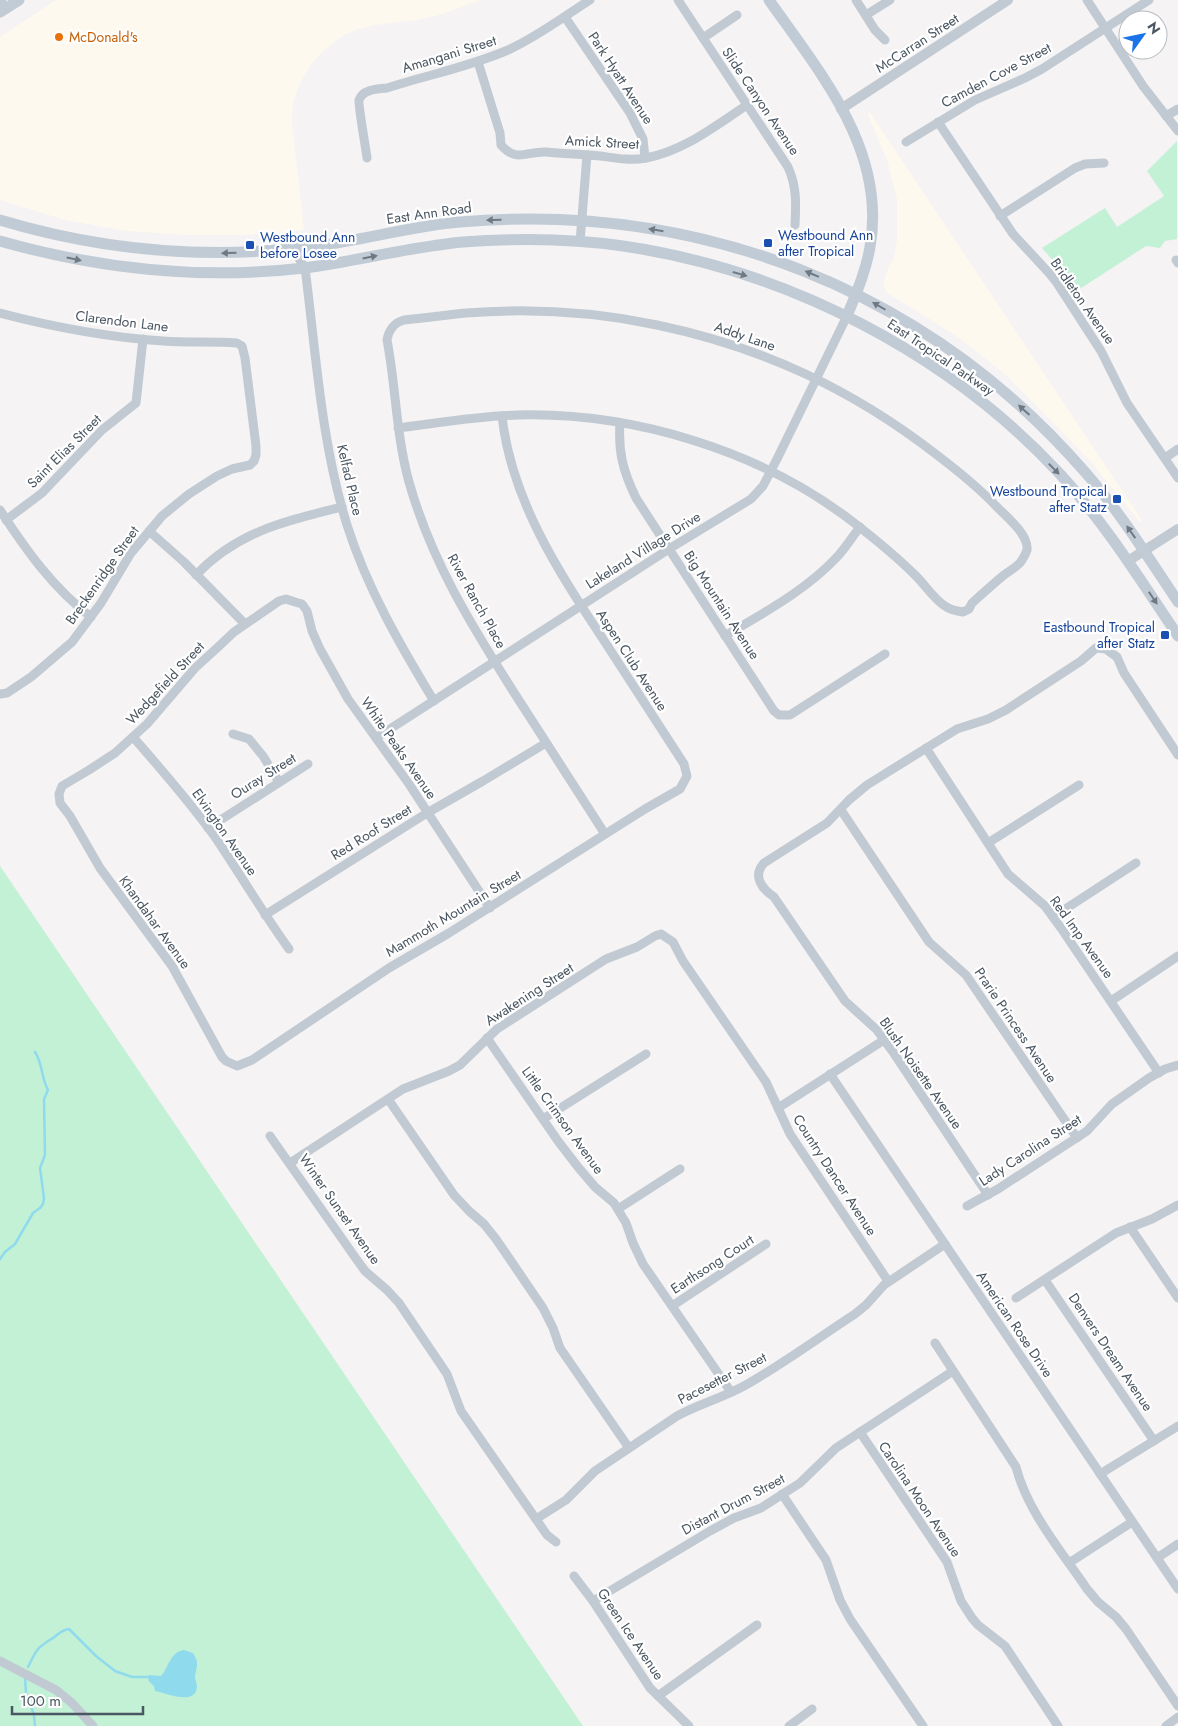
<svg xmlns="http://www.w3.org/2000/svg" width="1178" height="1726" viewBox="0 0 1178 1726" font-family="Jost,sans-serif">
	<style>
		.commercial { fill: #fdf9ef }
		.green { fill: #c3f1d5 }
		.water { fill: #90daee }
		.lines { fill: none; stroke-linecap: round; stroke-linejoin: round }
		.stream { stroke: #90daee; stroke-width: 2.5 }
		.minor { stroke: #c1cad2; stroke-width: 9 }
		.tertiary { stroke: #c1cad2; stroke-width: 10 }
		.secondary { stroke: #c1cbd6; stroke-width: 11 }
		.oneway { fill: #6e7984 }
		.food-dot { fill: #e8710a; stroke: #fff; stroke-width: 2 }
		.transit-dot { fill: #1a4fb4; stroke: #fff; stroke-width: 2 }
		.labels { text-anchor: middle; stroke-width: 4.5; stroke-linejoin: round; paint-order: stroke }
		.food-label { font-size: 14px; fill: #c56008; stroke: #fff; text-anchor: start }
		.street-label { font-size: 14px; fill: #4a5661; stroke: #fff }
		.transit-label { font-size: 14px; fill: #164399; stroke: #fff; text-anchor: start }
	</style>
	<rect width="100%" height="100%" fill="#f5f3f3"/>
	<g class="commercial">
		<polygon points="56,0 481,0 436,16 417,20 376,25 358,29 344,35 321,53 310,66 300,83 293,103 292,123 304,230 278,233 243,235 187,235 127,231 65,220 0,200 0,37"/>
		<polygon points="869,111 1143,522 1139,521 1091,462 1067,437 1007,376 962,340 928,318 887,293 883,283 888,268 894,258 897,240 897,199 887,160 868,115"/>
	</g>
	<g class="green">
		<polygon points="1177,141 1177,239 1165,241 1160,248 1146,246 1075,292 1057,265 1042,248 1105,208 1117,227 1164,196 1147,171"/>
		<polygon points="0,866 583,1726 0,1726"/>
	</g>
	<path class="water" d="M184,1650L193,1653C199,1662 197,1666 195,1676C195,1680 197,1683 197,1687C195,1707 164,1692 155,1691L154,1686C150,1682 147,1682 149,1675L161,1676C169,1667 170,1652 184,1650Z"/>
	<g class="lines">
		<g class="stream">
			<path d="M0,1259L5,1252L15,1244L33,1213L40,1208L43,1204L44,1198L40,1168L45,1155L44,1099L48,1090C41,1078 43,1064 35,1052"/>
			<path d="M28,1667C36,1651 36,1648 53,1638C59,1634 61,1630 69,1629L96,1656L115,1671L132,1677H148"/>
			<polyline points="25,1677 26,1693 34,1715 35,1726"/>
		</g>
		<g class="minor">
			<path d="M678,0L788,167C797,187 796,204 795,225"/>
			<polyline points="856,0 875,30 885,40"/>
			<polyline points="1087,0 1143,86 1178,131"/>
			<polyline points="866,15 890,0"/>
			<polyline points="565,17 630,113 643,139 645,158"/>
			<polyline points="703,38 737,15"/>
			<path d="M478,62L500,133L501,145C517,163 526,151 546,152C564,154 582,154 600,156C615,158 630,161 646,158C684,151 715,126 747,105"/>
			<polyline points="1166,116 1178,109"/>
			<polyline points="938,122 1013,234 1049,273 1057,283 1101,351 1127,403 1178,478"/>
			<polyline points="906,142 975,100 1025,78 1042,69 1149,0"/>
			<path d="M367,158C366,149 358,105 359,100C363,89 378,89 387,88C427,75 469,67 508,50C537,37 563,17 590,0"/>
			<polyline points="1000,216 1075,168 1085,164 1104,163"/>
			<polyline points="580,242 587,155"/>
			<path d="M293,249L305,268C316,353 321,442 347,525C367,588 400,645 434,701"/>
			<polyline points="1176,260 1178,263"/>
			<path d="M0,313C53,327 108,337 163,341C188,343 212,341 237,343L242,346L245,358L256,446V455L254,461L250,465L232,469L217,476L189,494L162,516L131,553L101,603L72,642L31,677L7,693L0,694"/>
			<path d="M620,423C618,452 623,471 636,498L774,711L779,715H790L885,654"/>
			<path d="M398,428C438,423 478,416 518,415C634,412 761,451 853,522C875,539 897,557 916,576C926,586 934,599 945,606C950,610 956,611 963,612L969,609L972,603C982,594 993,584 1004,575C1010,570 1018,567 1022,560C1024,557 1026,553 1027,550C1029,535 1006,516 996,506C978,487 958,471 937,455C852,389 762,347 657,325C595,312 529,308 466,313C446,315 425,318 404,320C394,323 389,329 387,340C396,387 396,435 409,482C431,560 470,623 513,691C544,739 574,786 605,834"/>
			<polyline points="1165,458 1178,449"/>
			<path d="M0,510C26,550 53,588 91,617"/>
			<polyline points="6,520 42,493 102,430 136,403 143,339"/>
			<polyline points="149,531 184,562 245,624"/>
			<path d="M196,575C238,531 286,521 342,507"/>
			<path d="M725,636C763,613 805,591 836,558C845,549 852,537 860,527"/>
			<polyline points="233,734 249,739 263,756 279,782"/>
			<path d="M133,737C161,769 190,802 215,837C240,874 263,913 289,949"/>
			<polyline points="376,738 669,549 751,499 763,486 777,459 847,316"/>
			<polyline points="926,748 1008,874 1045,906 1061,928 1159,1073"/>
			<polyline points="841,810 929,942 966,975 1077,1138"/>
			<polyline points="208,828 308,764"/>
			<polyline points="988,843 1079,785"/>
			<path d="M490,908L409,784L348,699L320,649L312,631L307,611L302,604L295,602L286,599L279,601L234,632L217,648L195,668L147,724L115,753L89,770L62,786L59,794L60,803L70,816L100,868L172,966L222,1057L226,1061L237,1066L252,1060L389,968L449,933L645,809L680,789L687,776L684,764C657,723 630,681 603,639C558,571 511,499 502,416"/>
			<polyline points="265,915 427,813 483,781 546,743"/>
			<polyline points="1053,917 1136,863"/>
			<polyline points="1111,1001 1178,956"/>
			<polyline points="487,1038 558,1141 578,1167 595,1187 614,1203 626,1223 633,1243 643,1264 731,1392"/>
			<polyline points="830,1074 1178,1589"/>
			<polyline points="388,1099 454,1195 469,1211 484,1224 496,1239 543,1308 553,1328 560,1348 629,1448"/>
			<polyline points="778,1108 884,1040"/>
			<polyline points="543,1119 646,1054"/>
			<polyline points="270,1136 357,1260 365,1271 387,1290 399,1303 447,1374 461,1411 547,1535 556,1542"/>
			<polyline points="290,1163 403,1089 449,1071 460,1065 497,1029 606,959 637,947 655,936 661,934 673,942 683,961 766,1082 790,1134 888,1281"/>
			<path d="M988,1195L893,1052L877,1030L845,1001L774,897C762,889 752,876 764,863L827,823L849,800L867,785L957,729L988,719L1006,710L1081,661L1096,648L1106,649L1117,657L1124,673L1178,755"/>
			<polyline points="967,1206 998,1189 1087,1131 1112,1104 1149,1078 1165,1069 1178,1065"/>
			<polyline points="618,1209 680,1169"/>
			<polyline points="1130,1227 1178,1298"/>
			<polyline points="1045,1280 1154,1441"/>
			<polyline points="1016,1298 1116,1233 1152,1219 1178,1205"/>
			<polyline points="672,1306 766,1244"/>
			<path d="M935,1343L1016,1467C1027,1511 1062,1552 1087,1589L1098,1602L1116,1617L1126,1629L1178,1706"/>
			<polyline points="860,1432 947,1562 961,1601 972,1618 978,1625 1005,1646 1058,1726"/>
			<polyline points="1100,1474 1178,1426"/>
			<polyline points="782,1494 826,1560 840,1600 850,1619 923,1726"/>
			<path d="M536,1519L566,1500L595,1471L677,1416C699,1404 722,1398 744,1386C783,1364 818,1338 855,1314L866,1305L884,1285L945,1244"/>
			<polyline points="1157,1558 1178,1544"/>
			<polyline points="1069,1563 1132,1522"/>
			<polyline points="574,1576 593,1601 650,1688 689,1726"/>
			<polyline points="593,1601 710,1531 734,1518 761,1508 800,1483 836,1448 953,1371"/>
			<polyline points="0,1661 56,1690 72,1703 93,1726"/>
			<polyline points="658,1696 757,1625"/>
			<polyline points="789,1726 812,1709"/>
			<polyline points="1166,1726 1178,1717"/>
		</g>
		<g class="tertiary">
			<polyline points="841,109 1008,0"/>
			<polyline points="1128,561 1178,529"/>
		</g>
		<g class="secondary">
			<path d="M769,0C821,74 887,151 870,247C866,271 856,294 847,316"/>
			<polyline points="0,2 1,0"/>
			<polyline points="0,12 19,0"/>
			<path d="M0,220C103,251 209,260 316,246C364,240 412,226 460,222C700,201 927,290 1085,472C1120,512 1148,557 1178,602"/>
			<path d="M0,241C99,269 202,280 304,268C358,261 409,247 463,242C516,238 570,238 623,246C787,270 948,353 1060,474C1105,523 1141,581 1178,636"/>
		</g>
	</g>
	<defs><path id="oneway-solid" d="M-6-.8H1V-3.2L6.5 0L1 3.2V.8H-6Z" transform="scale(1.25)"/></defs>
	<g class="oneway">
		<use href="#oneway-solid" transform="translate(494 220) rotate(178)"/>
		<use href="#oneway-solid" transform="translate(656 230) rotate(-171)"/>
		<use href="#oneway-solid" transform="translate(229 253) rotate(179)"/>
		<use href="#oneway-solid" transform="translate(370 257) rotate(-11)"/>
		<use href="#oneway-solid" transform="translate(74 259) rotate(12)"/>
		<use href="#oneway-solid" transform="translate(740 274) rotate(16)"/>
		<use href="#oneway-solid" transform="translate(812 274) rotate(-157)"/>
		<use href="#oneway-solid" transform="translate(879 306) rotate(-150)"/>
		<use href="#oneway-solid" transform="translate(1024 410) rotate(-138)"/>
		<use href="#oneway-solid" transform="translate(1054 469) rotate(46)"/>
		<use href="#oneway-solid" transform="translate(1131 532) rotate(-125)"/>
		<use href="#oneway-solid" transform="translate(1153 598) rotate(56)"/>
	</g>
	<circle class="food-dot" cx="59" cy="37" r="5"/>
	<g class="transit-dot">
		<rect x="763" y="238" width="10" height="10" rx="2.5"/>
		<rect x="245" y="240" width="10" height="10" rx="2.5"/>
		<rect x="1112" y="494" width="10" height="10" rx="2.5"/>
		<rect x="1160" y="630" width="10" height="10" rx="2.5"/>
	</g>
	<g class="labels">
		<g class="food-label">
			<text x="69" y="42">McDonald's</text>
		</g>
		<g class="street-label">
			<text transform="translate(917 43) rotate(-33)" y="5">McCarran Street</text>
			<text transform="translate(449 54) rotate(-17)" y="5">Amangani Street</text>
			<text transform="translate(996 75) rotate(-28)" y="5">Camden Cove Street</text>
			<text transform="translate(621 78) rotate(57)" y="5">Park Hyatt Avenue</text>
			<text transform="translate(761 101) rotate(56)" y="5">Slide Canyon Avenue</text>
			<text transform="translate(602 142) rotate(3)" y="5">Amick Street</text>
			<text transform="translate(429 213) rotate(-8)" y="5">East Ann Road</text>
			<text transform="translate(1083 301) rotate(55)" y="5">Bridleton Avenue</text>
			<text transform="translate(122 321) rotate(7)" y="5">Clarendon Lane</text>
			<text transform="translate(745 336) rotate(19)" y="5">Addy Lane</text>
			<text transform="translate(941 357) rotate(34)" y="5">East Tropical Parkway</text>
			<text transform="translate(64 451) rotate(-45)" y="5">Saint Elias Street</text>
			<text transform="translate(350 480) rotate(77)" y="5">Kelfad Place</text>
			<text transform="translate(643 550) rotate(-32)" y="5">Lakeland Village Drive</text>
			<text transform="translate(102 575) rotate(-55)" y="5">Breckenridge Street</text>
			<text transform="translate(477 601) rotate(61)" y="5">River Ranch Place</text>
			<text transform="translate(722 605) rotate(57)" y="5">Big Mountain Avenue</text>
			<text transform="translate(632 660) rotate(57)" y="5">Aspen Club Avenue</text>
			<text transform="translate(165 683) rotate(-47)" y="5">Wedgefield Street</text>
			<text transform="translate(399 748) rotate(55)" y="5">White Peaks Avenue</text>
			<text transform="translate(263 776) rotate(-32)" y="5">Ouray Street</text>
			<text transform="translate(225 832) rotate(55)" y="5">Elvington Avenue</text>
			<text transform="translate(371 832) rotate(-32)" y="5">Red Roof Street</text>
			<text transform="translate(453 913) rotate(-31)" y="5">Mammoth Mountain Street</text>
			<text transform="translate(155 922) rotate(54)" y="5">Khandahar Avenue</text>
			<text transform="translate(1082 937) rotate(54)" y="5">Red Imp Avenue</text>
			<text transform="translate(529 994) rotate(-33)" y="5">Awakening Street</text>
			<text transform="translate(1016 1025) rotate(56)" y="5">Prarie Princess Avenue</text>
			<text transform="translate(921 1073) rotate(55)" y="5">Blush Noisette Avenue</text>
			<text transform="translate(563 1120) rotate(54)" y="5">Little Crimson Avenue</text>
			<text transform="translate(1030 1150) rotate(-33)" y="5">Lady Carolina Street</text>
			<text transform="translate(835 1175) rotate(57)" y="5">Country Dancer Avenue</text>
			<text transform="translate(340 1209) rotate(55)" y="5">Winter Sunset Avenue</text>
			<text transform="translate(712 1264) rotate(-33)" y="5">Earthsong Court</text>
			<text transform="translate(1015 1324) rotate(56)" y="5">American Rose Drive</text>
			<text transform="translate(1111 1352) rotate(56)" y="5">Denvers Dream Avenue</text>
			<text transform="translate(722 1378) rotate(-27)" y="5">Pacesetter Street</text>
			<text transform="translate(920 1499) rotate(56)" y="5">Carolina Moon Avenue</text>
			<text transform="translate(733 1504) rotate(-28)" y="5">Distant Drum Street</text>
			<text transform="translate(631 1634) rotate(56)" y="5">Green Ice Avenue</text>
		</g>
		<g class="transit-label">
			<text x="778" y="240">Westbound Ann<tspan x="778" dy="16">after Tropical</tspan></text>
			<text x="260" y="242">Westbound Ann<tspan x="260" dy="16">before Losee</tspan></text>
			<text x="1107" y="496" text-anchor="end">Westbound Tropical<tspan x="1107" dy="16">after Statz</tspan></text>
			<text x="1155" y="632" text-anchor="end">Eastbound Tropical<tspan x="1155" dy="16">after Statz</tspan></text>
		</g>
	</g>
	<g transform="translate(1143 35) rotate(57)"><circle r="24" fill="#ffffff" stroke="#b7bbc0"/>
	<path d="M0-4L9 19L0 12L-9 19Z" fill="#1a73e8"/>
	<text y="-8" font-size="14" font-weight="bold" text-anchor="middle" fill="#4a5661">N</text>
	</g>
	<path d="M12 1706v8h131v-8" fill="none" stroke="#4a5661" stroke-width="2.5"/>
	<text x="20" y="1706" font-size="15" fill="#4a5661" stroke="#ffffff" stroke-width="4" paint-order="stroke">100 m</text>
</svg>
